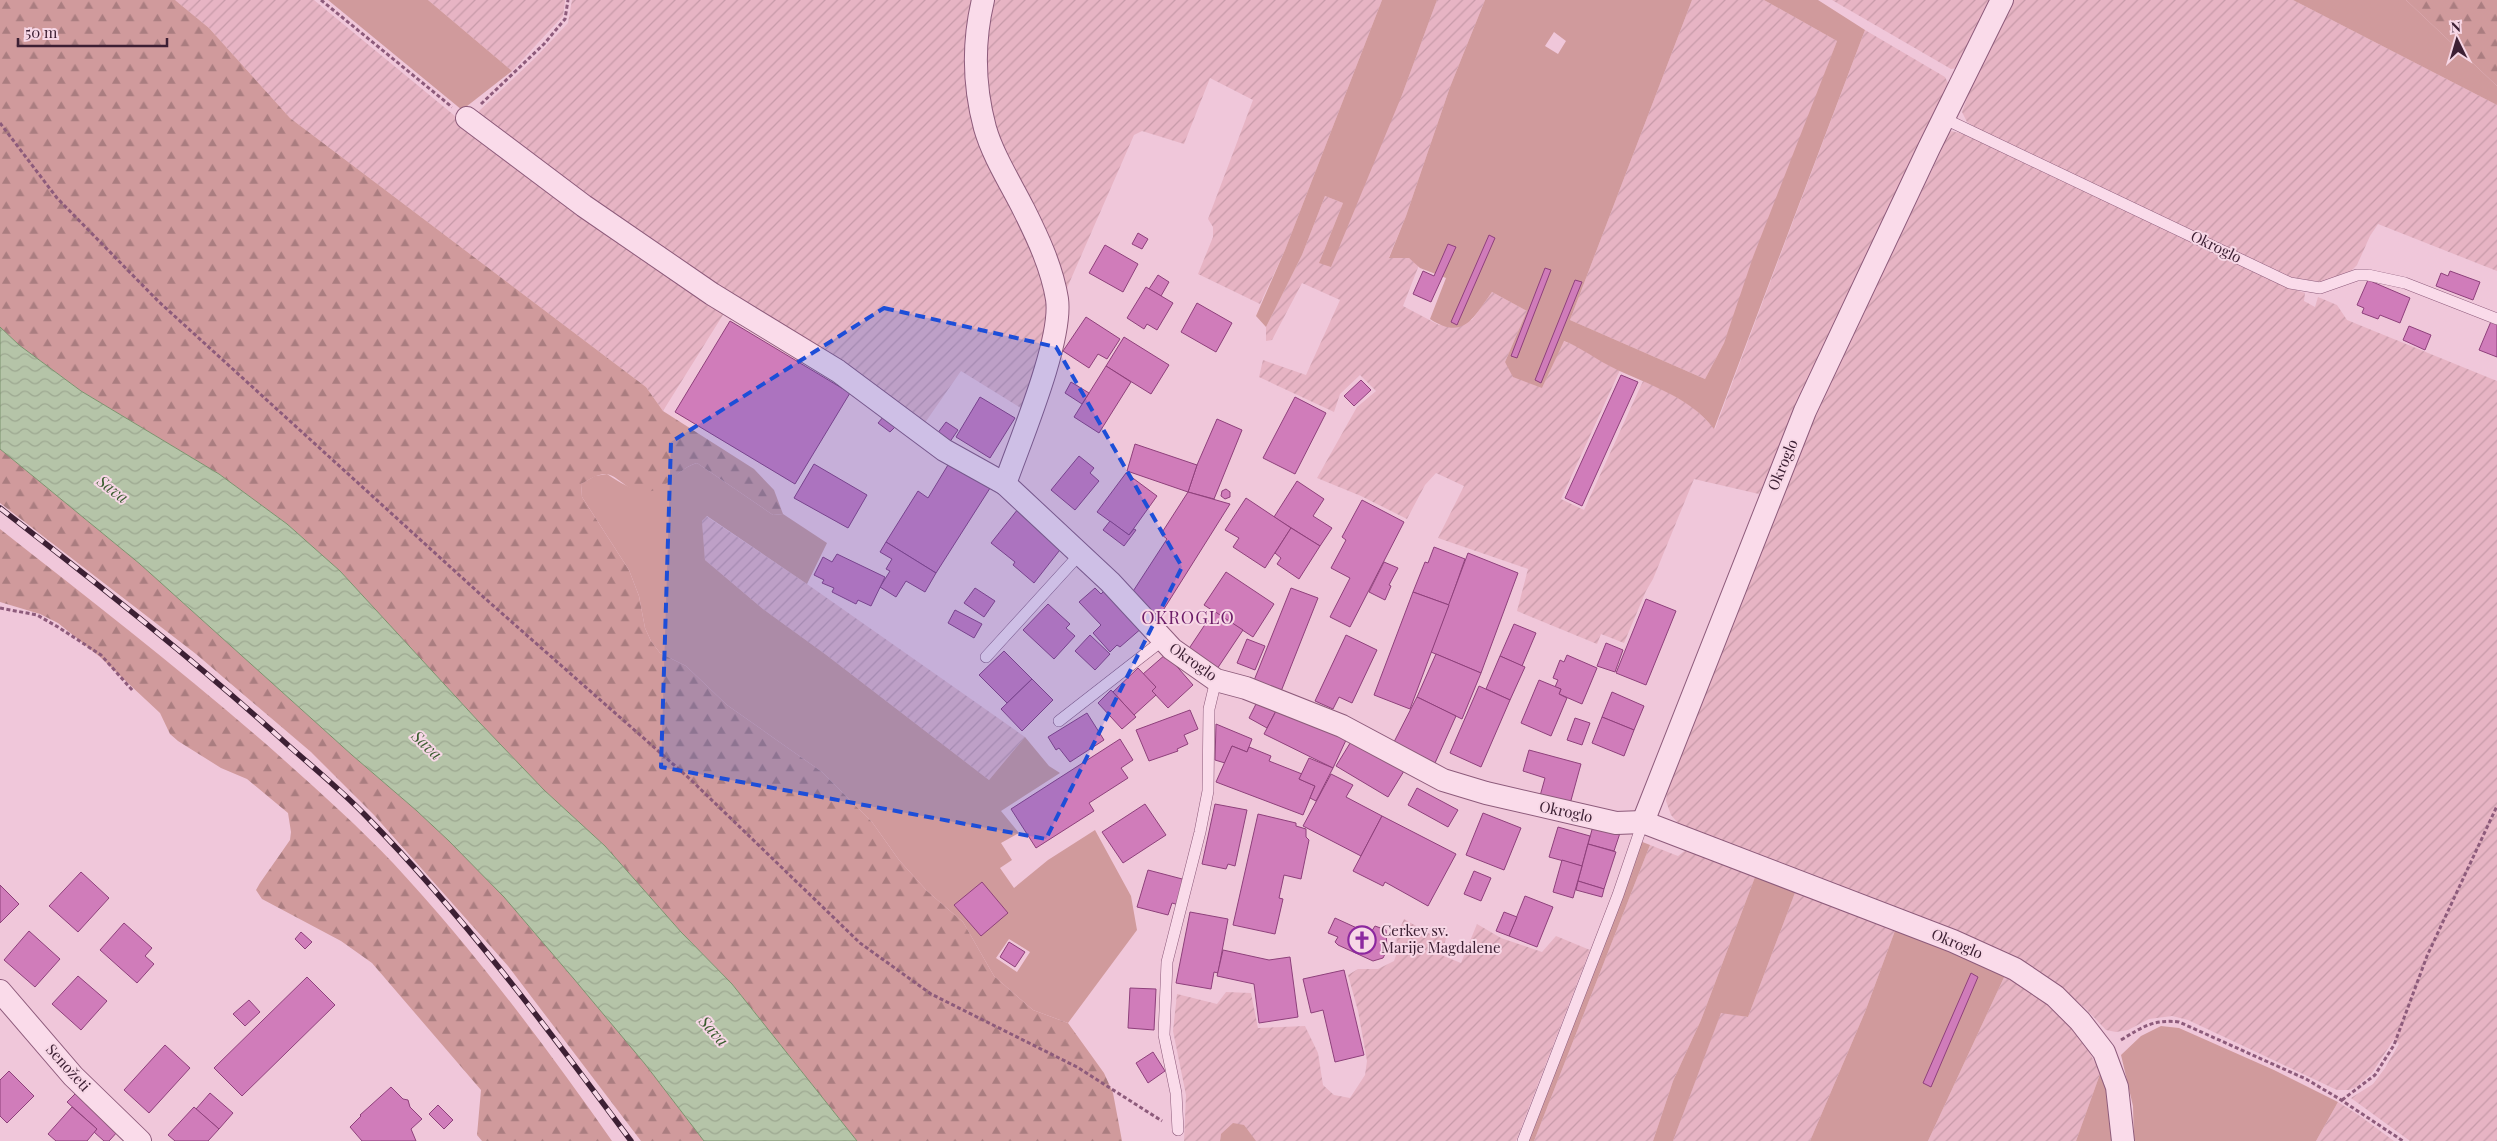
<svg xmlns="http://www.w3.org/2000/svg" width="2497" height="1141" viewBox="0 0 2497 1141" font-family="'Playfair Display',serif">
	<style>
		.farmland { fill: url(#farmland-furrows) }
		.grass { fill: #d09a9c; fill-rule: evenodd }
		.forest { fill: url(#forest-firs) }
		.water { fill: url(#water-waves); stroke: #7d936e }
		.building { fill: #d07cba; stroke: #8e407b }
		.lines { fill: none; stroke-linecap: round; stroke-linejoin: round }
		.lane-casing { stroke: #8d5b7b; stroke-width: 12 }
		.street-casing { stroke: #8d5b7b; stroke-width: 24 }
		.path { stroke: #8d5b7b; stroke-width: 3; stroke-dasharray: 4 2.5; stroke-linecap: butt }
		.lane { stroke: #fadbea; stroke-width: 11 }
		.street { stroke: #fadbea; stroke-width: 22 }
		.rail-casing { stroke: #3d2034; stroke-width: 5.5 }
		.rail { stroke: #f7d7e6; stroke-width: 4; stroke-dasharray: 11; stroke-linecap: butt }
		.marked { fill: #1d4ed8; fill-opacity: 0.2; stroke: #1d4ed8; stroke-width: 4; stroke-dasharray: 10 6; stroke-linejoin: round }
		.labels { text-anchor: middle; stroke-width: 4; stroke-linejoin: round; paint-order: stroke }
		.street-label { font-size: 15px; fill: #3d2034; stroke: #f7d7e6 }
		.poi-label { font-size: 15px; fill: #3d2034; stroke: #f7d7e6; text-anchor: start }
		.water-label { font-size: 16px; font-style: italic; fill: #395d2e; stroke: #f7d7e6 }
		.quarter-label { font-size: 18px; letter-spacing: 1px; fill: #6c1d68; stroke: #f7d7e6 }
	</style>
	<defs>
		<pattern id="farmland-furrows" width="10" height="10" patternUnits="userSpaceOnUse" patternTransform="scale(1.25)"><rect width="10" height="10" fill="#e7b4c4"/><path d="M-1 1l2-2M0 10L10 0M9 11l2-2" fill="none" stroke="#c79aa9"/></pattern>
		<pattern id="forest-firs" width="22" height="20" patternUnits="userSpaceOnUse" patternTransform="scale(1.25)"><rect width="22" height="20" fill="#d09a9c"/><path d="M5 1l3.5 6h-7zM16 11l3.5 6h-7z" fill="#aa7d80"/></pattern>
		<pattern id="water-waves" width="16" height="10" patternUnits="userSpaceOnUse" patternTransform="scale(1.25)"><rect width="16" height="10" fill="#b5c4a8"/><path d="M0 5q4-4 8 0t8 0" fill="none" stroke="#9da891"/></pattern>
	</defs>
	<rect width="100%" height="100%" fill="#f0c7da"/>
	<g class="farmland">
		<polygon points="175,0 314,0 472,130 726,310 663,411 646,387 290,118 209,28"/>
		<polygon points="428,0 565,0 565,2 563,16 512,71"/>
		<polygon points="572,0 975,0 968,52 1039,260 1048,302 1049,323 1024,410 961,371 922,427 481,122 478,112 536,57 568,23"/>
		<polygon points="992,0 1382,0 1285,250 1260,304 1198,274 1213,237 1213,227 1208,219 1253,100 1210,78 1184,144 1142,131 1134,135 1067,288 1005,154 986,92 984,46"/>
		<polygon points="1437,0 1485,0 1450,87 1406,216 1389,257 1409,258 1419,265 1403,306 1439,325 1472,320 1492,292 1527,311 1505,362 1542,388 1563,341 1579,347 1605,363 1620,370 1561,499 1584,510 1643,381 1667,391 1693,407 1715,429 1865,30 1945,77 1948,83 1948,88 1759,494 1694,479 1653,579 1646,591 1624,643 1601,634 1597,644 1517,611 1528,569 1438,538 1464,486 1436,473 1425,485 1407,519 1361,496 1317,478 1357,407 1376,391 1360,375 1340,394 1334,412 1259,377 1263,360 1306,375 1340,300 1302,283 1272,340 1266,341 1266,327 1302,255 1325,196 1343,203 1319,263 1402,95"/>
		<polygon points="1692,0 1764,0 1837,41 1724,343 1705,379 1570,320"/>
		<polygon points="1832,0 1990,0 1959,68 1951,69"/>
		<polygon points="2014,0 2293,0 2497,105 2497,271 2378,224 2370,236 2357,265 2347,275 2322,282 2290,278 1983,132 1967,122 1962,112 1969,92"/>
		<polygon points="1951,131 1964,134 2289,288 2305,293 2304,301 2315,307 2318,297 2337,305 2347,320 2497,381 2497,1141 2410,1141 2351,1098 2373,1084 2385,1068 2399,1044 2394,1039 2372,1073 2356,1087 2349,1090 2337,1090 2188,1020 2172,1016 2149,1019 2128,1030 2116,1032 2106,1030 2086,1009 2056,983 2028,967 1743,848 1700,834 1678,823 1671,815 1666,801 1668,782 1812,420 1941,151 1944,137"/>
		<polygon points="706,516 807,584 1025,737 989,780 825,654 763,609 705,560 702,521"/>
		<polygon points="1650,845 1678,856 1687,849 1755,877 1701,1020 1673,1081 1653,1141 1534,1141"/>
		<polygon points="1796,890 1896,928 1865,1012 1810,1141 1673,1141 1721,1012 1748,1017"/>
		<polygon points="1404,919 1430,934 1447,935 1441,955 1461,963 1477,924 1501,938 1542,952 1556,936 1590,950 1516,1141 1256,1141 1221,1134 1220,1141 1184,1141 1186,1095 1173,1031 1177,994 1217,1004 1226,992 1251,993 1258,1028 1305,1026 1318,1053 1323,1085 1334,1095 1350,1098 1365,1075 1367,1061 1358,1011 1348,975 1358,969 1378,969 1394,961 1398,950 1396,937"/>
		<polygon points="2006,973 2058,1008 2087,1048 2099,1070 2100,1074 2076,1141 1928,1141"/>
		<polygon points="2338,1102 2360,1116 2394,1141 2316,1141"/>
	</g>
	<g class="grass">
		<polygon points="328,0 428,0 512,71 462,110"/>
		<polygon points="1382,0 1437,0 1402,95 1331,267 1319,263 1343,203 1325,196 1302,255 1266,327 1256,316 1285,250"/>
		<path d="M1485,0H1692L1570,320L1705,379L1724,343L1753,257L1837,41L1764,0H1818L1865,30L1714,429C1687,393 1642,384 1604,363C1590,355 1579,347 1564,341L1542,388L1513,377L1505,362L1527,311L1492,292C1473,318 1464,341 1430,319L1446,278L1420,268L1409,258H1389L1406,216L1450,87ZM1554,32L1566,41L1558,54L1545,46Z"/>
		<polygon points="2293,0 2406,0 2497,86 2497,105"/>
		<path d="M697,463L773,515L783,514L827,543L807,584L707,516L702,521L705,560L763,609L825,654L989,780L1025,737L1049,766L1060,773L1001,811L1019,833L1001,843L1012,860L1000,868L1014,888L1048,860L1095,830L1131,896L1137,930L1068,1023L1033,1010L994,976L963,922L927,891L899,860L872,822L822,772L727,705L686,666L660,653L651,641L645,628L639,596L629,570L582,497L581,484L595,476L607,474C631,490 645,498 671,479C680,472 687,466 697,463ZM1009,939L1030,952L1017,972L996,958Z"/>
		<polygon points="1640,841 1650,845 1534,1141 1528,1141"/>
		<polygon points="1755,877 1796,890 1748,1017 1721,1013 1673,1141 1653,1141 1673,1081 1701,1020"/>
		<polygon points="1896,928 2006,973 1928,1141 1810,1141 1865,1012"/>
		<polygon points="2161,1026 2179,1028 2274,1070 2338,1102 2316,1141 2134,1141 2133,1106 2121,1055 2141,1036"/>
		<polygon points="2100,1074 2106,1090 2113,1141 2076,1141"/>
		<polygon points="1233,1123 1244,1125 1256,1141 1220,1141 1221,1134"/>
	</g>
	<g class="forest">
		<path d="M0,0H175L209,28L290,118L646,387L663,411L754,469L774,490L783,514L773,515L697,463C680,467 669,487 652,491C628,496 621,476 606,474C597,474 589,480 581,484L582,497L629,570L639,596L645,628L651,641L660,653L686,666L727,705L822,772L872,822L899,860L927,891L963,922L994,976L1033,1010L1068,1023L1104,1073L1113,1093L1122,1141H857L732,984L681,932L605,846L544,790L479,722L340,571L287,524L219,474L81,391L19,345L0,327Z"/>
		<polygon points="2406,0 2497,0 2497,86"/>
		<polygon points="0,449 140,564 352,755 417,811 449,841 504,897 574,979 645,1064 704,1141 641,1141 508,966 374,815 311,752 196,654 0,503"/>
		<path d="M0,529C93,602 186,674 275,752C315,788 356,824 393,863C473,949 545,1045 612,1141H482L477,1135L481,1090L372,963L341,941L262,899L256,890L260,883L290,840L291,832L288,813L247,779L221,768L178,741L170,734L160,713L100,657L58,623L40,614L0,602Z"/>
	</g>
	<polygon class="water" points="0,327 19,345 81,391 219,474 287,524 340,571 479,722 544,790 605,846 681,932 732,984 857,1141 704,1141 645,1064 574,979 504,897 449,841 417,811 352,755 140,564 0,449"/>
	<g class="building">
		<polygon points="1138,233 1148,239 1142,249 1132,244"/>
		<polygon points="1489,235 1495,238 1457,325 1451,322"/>
		<polygon points="1448,244 1456,247 1431,302 1413,294 1423,271 1434,276"/>
		<polygon points="1105,245 1138,264 1123,292 1089,273"/>
		<polygon points="1545,268 1551,270 1517,358 1511,356"/>
		<polygon points="2450,271 2480,282 2473,300 2436,286 2441,273 2448,276"/>
		<polygon points="1158,275 1169,282 1161,296 1149,289"/>
		<polygon points="1575,280 1582,282 1541,383 1535,380"/>
		<polygon points="2368,280 2410,298 2400,323 2380,315 2378,319 2362,313 2364,308 2357,305"/>
		<polygon points="1146,287 1173,303 1157,330 1147,324 1144,329 1127,318"/>
		<polygon points="1197,303 1232,323 1216,352 1181,332"/>
		<polygon points="1086,317 1120,339 1107,359 1098,354 1089,368 1063,351"/>
		<polygon points="2492,319 2497,321 2497,357 2479,350"/>
		<polygon points="730,321 850,393 795,484 675,412"/>
		<polygon points="2409,326 2431,335 2425,350 2403,340"/>
		<polygon points="1124,337 1169,365 1151,394 1106,366"/>
		<polygon points="1106,366 1131,382 1099,433 1074,417"/>
		<polygon points="1621,375 1638,382 1582,506 1565,498"/>
		<polygon points="1361,380 1371,390 1354,406 1344,396"/>
		<polygon points="1071,382 1089,393 1082,404 1065,393"/>
		<polygon points="980,397 1015,418 990,458 956,437"/>
		<polygon points="1295,397 1326,413 1295,474 1263,458"/>
		<polygon points="884,416 896,426 890,432 878,423"/>
		<polygon points="1217,419 1242,430 1214,499 1188,492 1197,465"/>
		<polygon points="946,422 958,430 949,443 937,434"/>
		<polygon points="1135,444 1197,465 1188,492 1127,471"/>
		<polygon points="1079,456 1094,468 1090,473 1099,481 1075,510 1051,490"/>
		<polygon points="951,460 992,485 936,573 886,542 918,491 928,498"/>
		<polygon points="814,464 867,495 848,528 794,498"/>
		<polygon points="1126,473 1157,496 1129,535 1097,512"/>
		<polygon points="1297,481 1324,499 1313,516 1332,528 1320,546 1274,517"/>
		<polygon points="1226,489 1230,492 1230,497 1225,499 1221,496 1222,491"/>
		<polygon points="1188,492 1230,504 1157,620 1128,599 1167,539 1161,534"/>
		<polygon points="1246,498 1291,528 1265,568 1233,547 1239,538 1225,530"/>
		<polygon points="1362,500 1404,522 1350,627 1330,617 1350,578 1331,568 1346,540 1342,537"/>
		<polygon points="1018,509 1063,546 1034,583 1013,565 1015,562 991,543"/>
		<polygon points="1110,521 1129,535 1134,529 1136,530 1124,546 1103,530"/>
		<polygon points="1291,528 1320,546 1299,579 1277,564 1281,558 1275,553"/>
		<polygon points="886,542 936,573 925,592 906,581 896,597 880,587 890,571 886,569 892,559 880,552"/>
		<polygon points="1434,547 1465,559 1449,605 1413,592 1425,562 1428,563"/>
		<polygon points="1468,553 1518,573 1481,673 1431,652"/>
		<polygon points="837,554 885,577 871,606 858,600 856,604 832,592 834,588 822,583 824,580 814,575 823,557 832,562"/>
		<polygon points="1384,562 1398,568 1389,585 1391,586 1385,600 1369,592"/>
		<polygon points="1226,572 1274,604 1253,637 1204,605"/>
		<polygon points="975,588 995,601 984,617 964,603"/>
		<polygon points="1095,588 1101,594 1107,588 1143,627 1120,647 1117,645 1110,652 1093,633 1101,625 1079,602"/>
		<polygon points="1291,588 1318,598 1280,694 1253,683"/>
		<polygon points="1413,592 1449,605 1410,709 1374,695"/>
		<polygon points="1646,599 1676,611 1646,685 1616,673"/>
		<polygon points="1048,604 1070,624 1066,628 1075,636 1054,659 1023,630"/>
		<polygon points="955,610 982,624 974,638 948,623"/>
		<polygon points="1214,611 1243,630 1215,672 1186,653"/>
		<polygon points="1514,624 1536,633 1522,666 1500,656"/>
		<polygon points="1090,635 1110,654 1095,670 1075,651"/>
		<polygon points="1346,635 1377,650 1352,703 1339,697 1333,709 1315,701"/>
		<polygon points="1247,639 1265,646 1255,670 1237,663"/>
		<polygon points="1606,643 1623,650 1615,672 1597,666"/>
		<polygon points="1004,651 1032,679 1007,703 979,675"/>
		<polygon points="1166,654 1193,685 1168,708 1152,691 1156,687 1143,674"/>
		<polygon points="1436,654 1481,673 1462,719 1417,697"/>
		<polygon points="1567,655 1597,668 1582,704 1559,694 1561,689 1555,687 1558,680 1553,678 1560,660 1564,662"/>
		<polygon points="1500,656 1525,667 1510,700 1486,689"/>
		<polygon points="1138,668 1156,687 1152,691 1156,695 1134,715 1113,692"/>
		<polygon points="1032,679 1053,700 1022,731 1001,709"/>
		<polygon points="1539,680 1561,689 1559,694 1567,698 1551,736 1521,723"/>
		<polygon points="1479,686 1510,700 1481,767 1450,753"/>
		<polygon points="1111,690 1136,717 1122,729 1098,703"/>
		<polygon points="1612,692 1644,706 1634,730 1602,717"/>
		<polygon points="1417,697 1456,716 1435,763 1394,742"/>
		<polygon points="1257,702 1276,711 1267,728 1249,718"/>
		<polygon points="1190,710 1198,729 1184,735 1188,744 1177,749 1178,751 1149,761 1136,730"/>
		<polygon points="1276,711 1347,738 1333,768 1264,734"/>
		<polygon points="1087,713 1104,740 1070,762 1059,748 1056,750 1048,737"/>
		<polygon points="1602,717 1634,730 1624,756 1592,743"/>
		<polygon points="1575,718 1590,723 1582,745 1567,740"/>
		<polygon points="1216,724 1252,739 1247,752 1232,746 1225,763 1215,760"/>
		<polygon points="1120,739 1133,760 1121,768 1128,778 1089,803 1094,811 1036,848 1011,809"/>
		<polygon points="1352,740 1404,771 1388,797 1336,766"/>
		<polygon points="1232,746 1247,752 1249,747 1271,756 1269,761 1302,774 1299,779 1315,786 1303,815 1216,782"/>
		<polygon points="1529,750 1581,764 1570,804 1540,796 1545,778 1523,771"/>
		<polygon points="1309,758 1333,768 1316,801 1310,798 1315,786 1299,779"/>
		<polygon points="1331,774 1353,785 1346,797 1382,816 1361,856 1303,826"/>
		<polygon points="1417,788 1458,810 1448,827 1408,805"/>
		<polygon points="1145,804 1166,835 1123,863 1102,832"/>
		<polygon points="1215,804 1247,810 1235,866 1228,864 1226,869 1202,864"/>
		<polygon points="1483,813 1521,828 1504,870 1466,855"/>
		<polygon points="1258,814 1296,823 1296,826 1306,829 1306,837 1309,840 1301,879 1284,875 1279,898 1283,899 1275,934 1233,925"/>
		<polygon points="1382,816 1456,854 1428,906 1385,882 1383,886 1353,871"/>
		<polygon points="1593,826 1620,833 1614,851 1588,844"/>
		<polygon points="1558,827 1590,836 1582,866 1549,857"/>
		<polygon points="1588,844 1616,852 1604,889 1578,881"/>
		<polygon points="1562,860 1582,866 1573,898 1553,892"/>
		<polygon points="1148,870 1186,880 1179,905 1172,903 1168,915 1137,907"/>
		<polygon points="1474,871 1491,878 1481,901 1464,894"/>
		<polygon points="81,872 109,898 78,932 49,906"/>
		<polygon points="1578,881 1604,889 1602,897 1576,890"/>
		<polygon points="982,882 1008,913 981,936 954,905"/>
		<polygon points="0,885 19,904 0,923"/>
		<polygon points="1525,896 1553,907 1537,947 1509,936"/>
		<polygon points="1190,912 1228,919 1218,973 1214,972 1211,989 1176,983"/>
		<polygon points="1504,912 1517,917 1509,936 1496,931"/>
		<polygon points="1335,918 1370,934 1375,926 1386,930 1387,950 1383,958 1373,961 1338,945 1335,942 1338,937 1328,933"/>
		<polygon points="124,923 152,948 145,956 154,964 137,983 100,950"/>
		<polygon points="29,931 60,959 35,987 4,960"/>
		<polygon points="301,932 312,942 305,949 295,939"/>
		<polygon points="1009,942 1025,952 1015,967 1000,957"/>
		<polygon points="1223,950 1269,960 1290,957 1298,1017 1259,1023 1254,984 1217,976"/>
		<polygon points="1344,970 1364,1055 1335,1062 1323,1010 1311,1013 1303,979"/>
		<polygon points="1971,973 1978,977 1931,1087 1923,1083"/>
		<polygon points="78,976 107,1001 81,1030 52,1004"/>
		<polygon points="307,977 335,1005 242,1096 214,1068"/>
		<polygon points="1130,988 1156,989 1154,1030 1128,1028"/>
		<polygon points="249,1000 260,1012 245,1026 233,1014"/>
		<polygon points="165,1045 190,1068 149,1113 124,1090"/>
		<polygon points="1153,1052 1165,1071 1148,1083 1136,1063"/>
		<polygon points="9,1071 34,1096 7,1123 0,1116 0,1080"/>
		<polygon points="391,1087 403,1099 408,1100 410,1107 422,1119 411,1129 416,1141 362,1141 350,1127 361,1116 360,1115"/>
		<polygon points="76,1093 119,1130 109,1141 104,1141 94,1132 97,1129 67,1102"/>
		<polygon points="210,1093 233,1113 219,1129 196,1109"/>
		<polygon points="438,1105 453,1120 444,1129 429,1114"/>
		<polygon points="72,1107 97,1129 87,1141 56,1141 48,1134"/>
		<polygon points="194,1107 219,1129 208,1141 175,1141 168,1135"/>
	</g>
	<g class="lines">
		<g class="lane-casing">
			<g id="lane">
				<polyline points="1945,119 2290,283 2320,288 2357,275 2368,275 2405,283 2497,319"/>
				<polyline points="986,657 1079,555"/>
				<polyline points="1059,721 1163,640"/>
				<polyline points="1178,1130 1176,1093 1164,1035 1167,962 1200,832 1208,791 1209,709 1216,680"/>
				<polyline points="1523,1141 1618,895 1643,822"/>
			</g>
		</g>
		<g class="street-casing">
			<g id="street">
				<path d="M983,0C973,42 974,87 985,128C993,156 1011,184 1024,210C1038,238 1052,268 1057,299C1063,340 1020,441 1005,484L1110,582L1172,649L1216,680L1246,688L1342,726L1443,780L1486,793L1616,823L1643,822"/>
				<polyline points="2002,0 1929,148 1805,411 1643,822 1953,941 2015,969 2055,996 2080,1021 2104,1052 2117,1087 2123,1141"/>
				<polyline points="467,118 584,206 712,294 838,371 944,450 1005,484"/>
				<polyline points="0,991 73,1076 140,1141"/>
			</g>
		</g>
		<g class="path">
			<polyline points="321,0 452,107"/>
			<polyline points="481,104 544,44 565,19 568,0"/>
			<polyline points="0,123 57,198 158,301 480,594 690,779 860,943 931,994 1077,1067 1162,1121"/>
			<polyline points="0,608 37,615 58,627 101,655 133,691"/>
			<path d="M2121,1040C2142,1027 2154,1019 2179,1022L2306,1079L2338,1098L2403,1141"/>
			<polyline points="2342,1100 2375,1075 2394,1045 2427,956 2497,806"/>
		</g>
		<use href="#lane" class="lane"/>
		<use href="#street" class="street"/>
		<g class="rail-casing">
			<path id="rail" d="M0,508C99,585 197,662 289,746C315,769 342,791 366,816C464,916 548,1029 631,1141"/>
		</g>
		<use href="#rail" class="rail"/>
	</g>
	<path class="marked" d="M884,308L1056,347L1182,567L1046,839L661,767L671,442Z"/>
	<defs>
		<g id="church-ring" transform="scale(1.4375)"><circle r="9.5" fill="#f7d7e6" stroke="#8c289f" stroke-width="1.5"/><path d="M-1.2-6h2.4v3.5h3.3v2.4h-3.3V6h-2.4V-.1h-3.3v-2.4h3.3Z" fill="#8c289f"/></g>
	</defs>
	<g fill-rule="evenodd">
		<use href="#church-ring" x="1362" y="940"/>
	</g>
	<g class="labels">
		<g class="street-label">
			<text transform="translate(2216 247) rotate(26)" y="5">Okroglo</text>
			<text transform="translate(1783 465) rotate(-67)" y="5">Okroglo</text>
			<text transform="translate(1193 662) rotate(35)" y="5">Okroglo</text>
			<text transform="translate(1566 812) rotate(12)" y="5">Okroglo</text>
			<text transform="translate(1957 944) rotate(23)" y="5">Okroglo</text>
			<text transform="translate(68 1068) rotate(48)" y="5">Senožeti</text>
		</g>
		<g class="poi-label">
			<text x="1381" y="936">Cerkev sv.<tspan x="1381" dy="17">Marije Magdalene</tspan></text>
		</g>
		<g class="water-label">
			<text transform="translate(113 489) rotate(37)" y="6">Sava</text>
			<text transform="translate(427 745) rotate(43)" y="6">Sava</text>
			<text transform="translate(714 1031) rotate(48)" y="6">Sava</text>
		</g>
		<g class="quarter-label">
			<text x="1188" y="624">OKROGLO</text>
		</g>
	</g>
	<g transform="translate(2457 40) rotate(355)" stroke="#f7d7e6" stroke-width="4" paint-order="stroke">
	<path d="M0-4L9 19L0 12L-9 19Z" fill="#3d2034"/>
	<text y="-8" font-size="14" font-weight="bold" text-anchor="middle" fill="#3d2034">N</text>
	</g>
	<path d="M18 38v8h149v-8" fill="none" stroke="#3d2034" stroke-width="2.5"/>
	<text x="25" y="38" font-size="15" fill="#3d2034" stroke="#f7d7e6" stroke-width="4" paint-order="stroke">50 m</text>
</svg>
